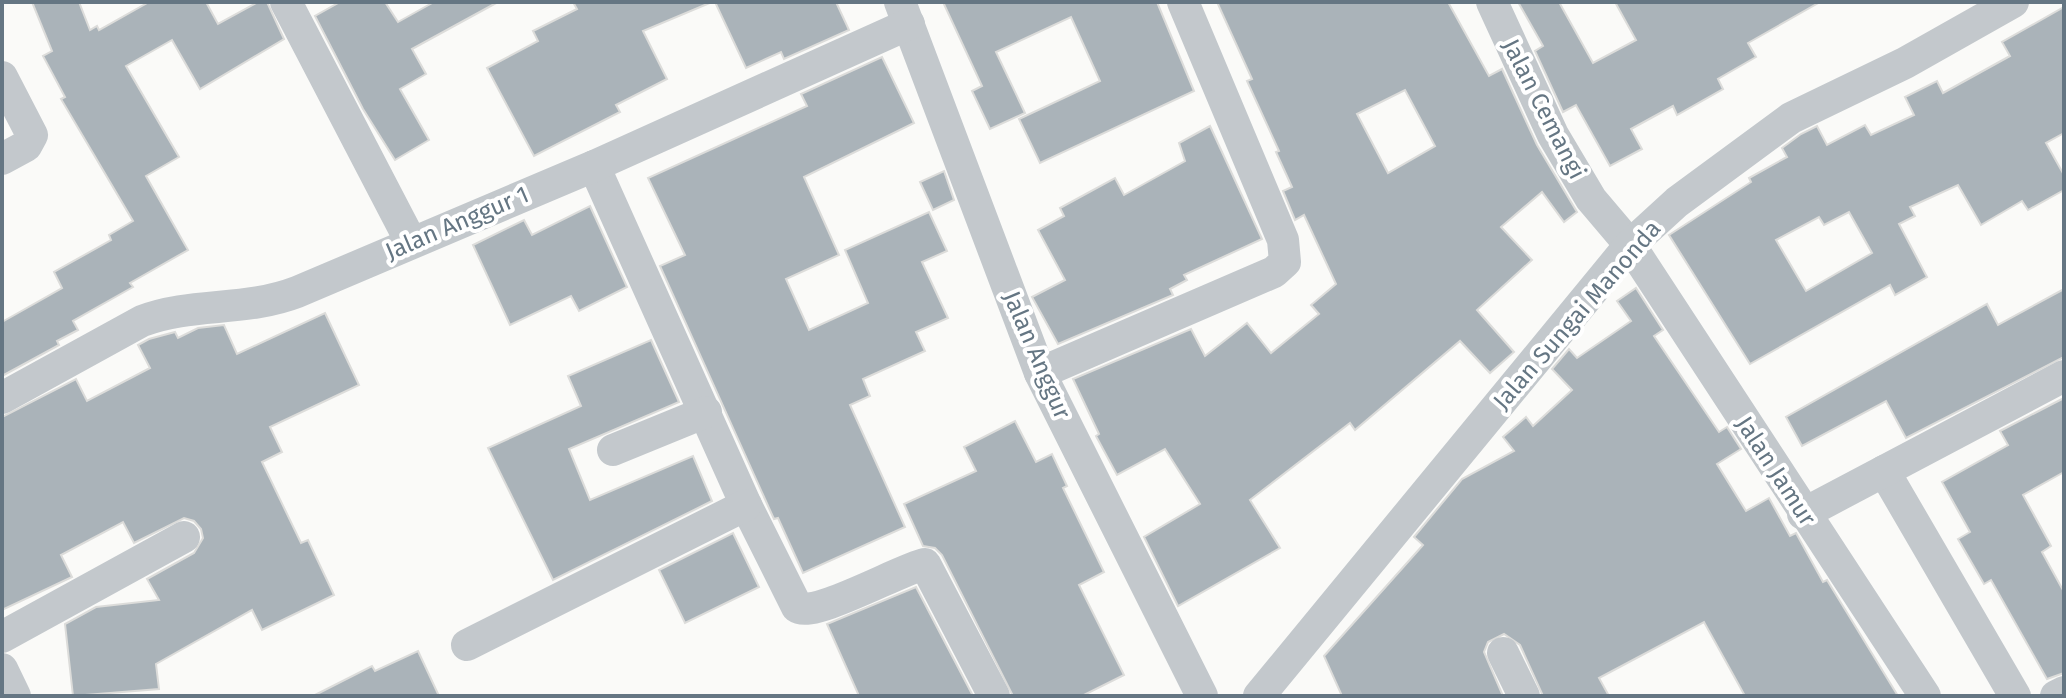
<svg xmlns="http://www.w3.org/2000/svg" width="2066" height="698" viewBox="0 0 2066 698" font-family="'Fira Sans',sans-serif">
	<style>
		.building { fill: #aab3b9; stroke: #dcdcda; stroke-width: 2; fill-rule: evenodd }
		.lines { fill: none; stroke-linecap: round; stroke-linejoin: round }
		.minor { stroke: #c3c8cc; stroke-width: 32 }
		.labels { text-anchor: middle; stroke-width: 8; stroke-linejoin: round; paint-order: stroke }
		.street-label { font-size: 24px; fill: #657683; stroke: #fff }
	</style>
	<rect width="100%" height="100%" fill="#fafaf8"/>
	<g class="building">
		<polygon points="32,2 79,2 90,30 97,26 99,30 149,2 206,2 218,24 258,2 267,2 284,39 200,89 172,40 126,66 179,157 146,176 188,250 130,283 133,287 73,321 78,330 57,341 59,345 2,376 2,322 62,288 54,272 111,240 109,235 133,221 61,99 65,97 43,56 52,51"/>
		<polygon points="340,2 385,2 398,22 434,2 498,2 412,49 426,74 400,89 429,140 395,160 363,109 315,16"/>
		<polygon points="573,2 712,2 643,31 667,79 616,105 620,112 534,156 487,68 538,41 533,31 577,9"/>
		<polygon points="715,2 836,2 849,30 784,59 781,52 746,68"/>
		<polygon points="943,2 1157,2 1194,91 1040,163 1019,119 1100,81 1071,17 996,52 1025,113 990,129 972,91 982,86"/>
		<path d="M1217,2H1448L1489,76L1502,69L1537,145L1577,212L1564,222L1542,192L1501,227L1532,260L1477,310L1514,352L1490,373L1460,341L1355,430L1350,423L1250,500L1280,548L1178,606L1144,537L1200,504L1165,449L1117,475L1096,436L1099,434L1073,379L1191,329L1205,356L1247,323L1271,353L1319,314L1311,305L1336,284L1304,215L1295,220L1283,191L1292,187L1276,152L1279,151L1247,81L1252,79ZM1405,90L1435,146L1388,173L1357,114Z"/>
		<polygon points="1518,2 1559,2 1593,63 1636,40 1615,2 1820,2 1748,43 1756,57 1718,79 1723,89 1677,115 1673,106 1631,129 1642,149 1610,166 1576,105 1563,112 1535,51 1543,46"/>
		<path d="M2064,7V133L2046,143L2064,175V190L2028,210L2022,201L1981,225L1958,185L1910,207L1915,216L1899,224L1927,277L1895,295L1890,285L1750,364L1669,235L1751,182L1749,178L1787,157L1782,148L1801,134L1817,126L1827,145L1865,125L1871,135L1914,115L1905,97L1937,81L1943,93L2010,56L2002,42ZM1849,212L1872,253L1806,291L1776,240L1819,217L1824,225Z"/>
		<polygon points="882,57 914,123 804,177 839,255 786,279 809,330 868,303 845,250 929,212 947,251 922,262 948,318 916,332 925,351 863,379 870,396 850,405 905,527 803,573 778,518 774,519 769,508 660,266 685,255 648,178 807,106 801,94"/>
		<polygon points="1210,126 1262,239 1184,275 1187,280 1170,289 1173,295 1058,344 1032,297 1065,280 1038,230 1064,216 1060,208 1115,178 1124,195 1185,161 1179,143"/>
		<polygon points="944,171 954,200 933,210 920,182"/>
		<polygon points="590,206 627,287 579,311 571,296 510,325 473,245 524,220 532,235"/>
		<polygon points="1636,288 1663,330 1654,336 1719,432 1727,427 1741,449 1717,464 1746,511 1769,498 1790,536 1796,533 1823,582 1827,580 1898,696 1745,696 1704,622 1599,678 1609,696 1543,696 1520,645 1504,634 1488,642 1484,652 1503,696 1342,696 1324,656 1423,545 1414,537 1462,479 1514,451 1503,437 1526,417 1533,426 1572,390 1552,369 1569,349 1577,358 1631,321 1617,301"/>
		<polygon points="2064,289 2064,357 1906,438 1886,401 1802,446 1786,417 1987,304 1998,325"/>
		<polygon points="325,313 359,385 270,427 282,452 262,462 301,543 308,540 334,595 262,630 252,610 156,664 159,689 73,696 65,624 96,607 159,600 147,579 194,553 203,538 201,529 194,521 184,518 134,543 123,522 61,555 72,577 2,610 2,417 76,379 87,401 150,368 138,345 149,339 175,332 178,338 198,328 224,325 237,354"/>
		<polygon points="651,340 679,402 569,449 590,500 693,456 712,501 553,580 488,448 581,406 568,376"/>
		<polygon points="2064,398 2064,472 2023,495 2051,546 2042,552 2064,592 2064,673 2047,679 1991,580 1984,584 1958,539 1970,532 1942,482 2008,445 2000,431"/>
		<polygon points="1015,421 1036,462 1052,454 1067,486 1063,488 1104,572 1079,585 1124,675 1082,696 1013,696 942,555 935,548 923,546 904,504 976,471 964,447"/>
		<polygon points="733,533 759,587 685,623 659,570"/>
		<polygon points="916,587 973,696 859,696 827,624"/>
		<polygon points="418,651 439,696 313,696 372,666 375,671"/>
	</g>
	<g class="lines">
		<g class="minor">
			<polyline points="286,2 411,242"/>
			<polyline points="900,2 1040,373 1202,696"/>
			<polyline points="1492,2 1553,135 1591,199 1630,245 1925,696"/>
			<polyline points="2,77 32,135 26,146 2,159"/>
			<path d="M594,166L746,505L797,607C813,619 901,569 925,564L994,696"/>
			<polyline points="1040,373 1274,272 1285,262 1283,240 1183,2"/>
			<path d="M2,398L142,321C192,302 245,312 297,292L594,166L909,24"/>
			<polyline points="613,450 706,412"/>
			<polyline points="1884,471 2015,696"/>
			<polyline points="1803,514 2064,376"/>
			<polyline points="2,637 184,537"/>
			<polyline points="467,645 746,505"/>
			<polyline points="1503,653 1524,696"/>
			<polyline points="2,669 15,696"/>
			<polyline points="1259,696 1630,245 1677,202 1791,118 1905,63 2013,2"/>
			<polyline points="2056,696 2064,692"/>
		</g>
	</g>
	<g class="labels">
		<g class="street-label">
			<text transform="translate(1544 109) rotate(63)" y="8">Jalan Cemangi</text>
			<text transform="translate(457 223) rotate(-23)" y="8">Jalan Anggur 1</text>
			<text transform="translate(1577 315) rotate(-49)" y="8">Jalan Sungai Manonda</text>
			<text transform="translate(1037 355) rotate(67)" y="8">Jalan Anggur</text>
			<text transform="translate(1776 471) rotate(57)" y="8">Jalan Jamur</text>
		</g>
	</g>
	<rect width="2066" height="698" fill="none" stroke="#657683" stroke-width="8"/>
</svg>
